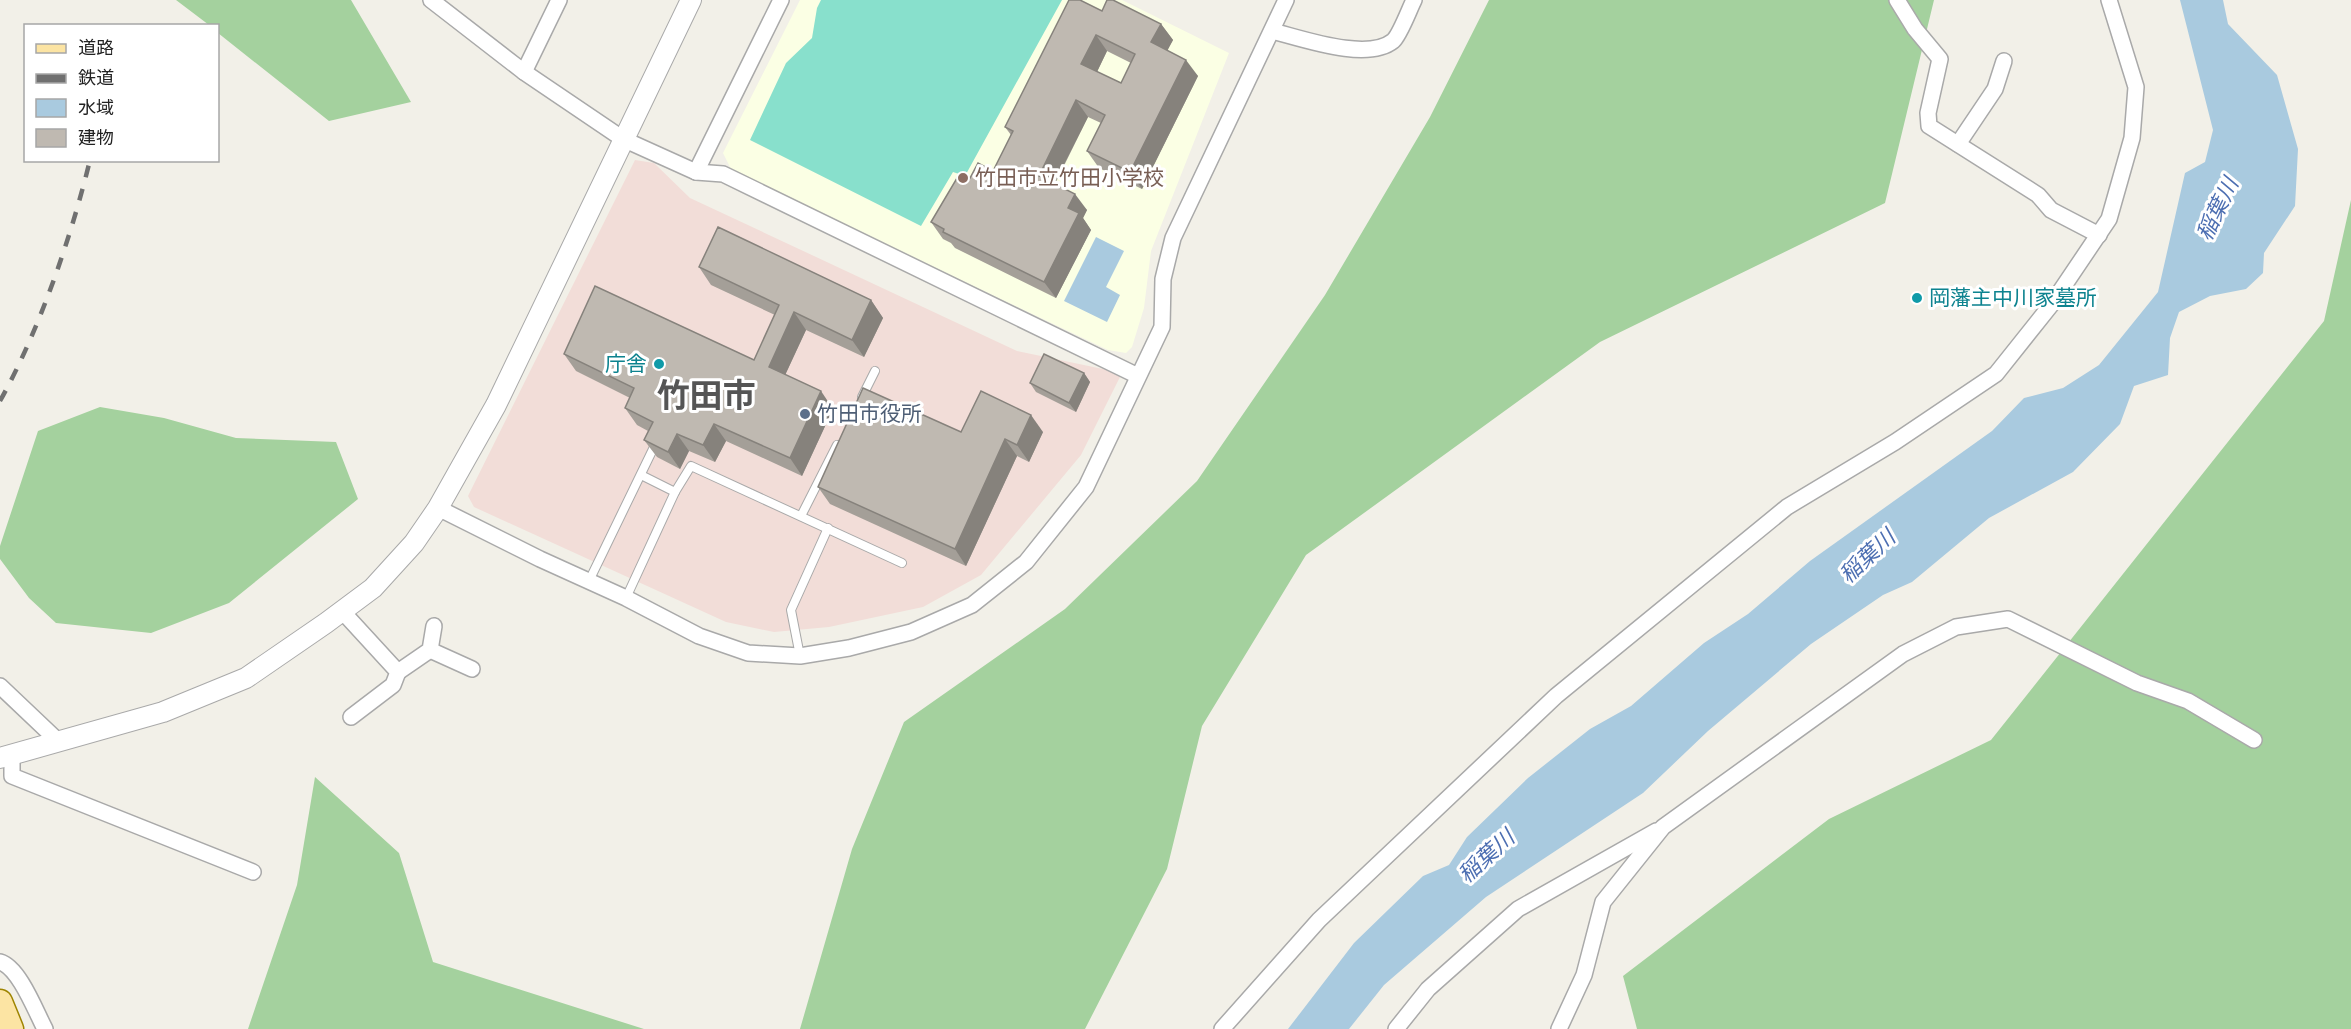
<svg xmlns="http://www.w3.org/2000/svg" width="2351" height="1029" viewBox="0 0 2351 1029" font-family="Commissioner,'Noto Sans JP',sans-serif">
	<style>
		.commercial { fill: #f2ddd8 }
		.education { fill: #fbffe4 }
		.forest { fill: #a4d19e }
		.pitch { fill: #88e0cc }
		.water { fill: #a9cadf }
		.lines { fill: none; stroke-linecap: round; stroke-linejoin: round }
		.service-casing { stroke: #a9a9a9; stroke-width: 10 }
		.minor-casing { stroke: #a9a9a9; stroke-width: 18 }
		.tertiary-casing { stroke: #a9a9a9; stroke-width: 22 }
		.primary-casing { stroke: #9e8401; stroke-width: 27 }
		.service { stroke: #fff; stroke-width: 8 }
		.minor { stroke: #fff; stroke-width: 15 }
		.tertiary { stroke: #fff; stroke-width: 20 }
		.primary { stroke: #fce4a3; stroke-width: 24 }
		.rail { stroke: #707070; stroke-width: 4.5; stroke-dasharray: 12 12; stroke-linecap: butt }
		.wall { fill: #a49f98; fill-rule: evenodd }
		.shaded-wall { fill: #86827c }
		.building { fill: #bfb9b1; stroke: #86827c; stroke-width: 1.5; fill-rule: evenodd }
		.education-dot { fill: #8d6e63; stroke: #fff; stroke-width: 2 }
		.culture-dot { fill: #0f9aa8; stroke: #fff; stroke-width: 2 }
		.service-dot { fill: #5c6f8a; stroke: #fff; stroke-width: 2 }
		.labels { text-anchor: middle; stroke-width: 6; stroke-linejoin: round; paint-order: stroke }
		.education-label { font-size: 21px; fill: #785e54; stroke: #fff; text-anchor: start }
		.culture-label { font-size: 21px; fill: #0d838f; stroke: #fff; text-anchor: start }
		.service-label { font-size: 21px; fill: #4e5e75; stroke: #fff; text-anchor: start }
		.water-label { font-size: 22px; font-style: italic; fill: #4d6fb2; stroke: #fff }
		.town-label { font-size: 33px; font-weight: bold; fill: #555; stroke: #fff }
	</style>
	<rect width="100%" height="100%" fill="#f2f0e8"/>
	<polygon class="commercial" points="635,160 654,163 690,198 1017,351 1122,373 1081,455 981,575 923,607 829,627 774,632 726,622 474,507 468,496"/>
	<polygon class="education" points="800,0 1122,0 1229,53 1151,251 1144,308 1132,347 1126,353 1108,350 732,171 723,153"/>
	<g class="forest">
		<polygon points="176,0 351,0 411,102 329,121 218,33 218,26 209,25"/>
		<polygon points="1489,0 1934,0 1885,203 1600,342 1306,555 1202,726 1167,869 1085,1029 800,1029 852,849 904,722 1065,609 1197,481 1325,295 1430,117"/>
		<polygon points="2351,200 2351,1029 1637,1029 1623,976 1829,819 1991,740 2324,321"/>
		<polygon points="100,407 164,418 236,438 336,442 358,499 229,603 151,633 56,623 29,598 0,559 0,546 38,431"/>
		<polygon points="315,777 399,853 433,962 644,1029 248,1029 297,885"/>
	</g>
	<polygon class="pitch" points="821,0 1062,0 965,176 953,172 921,226 750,140 786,63 812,38 817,8"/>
	<g class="water">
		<polygon points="2180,0 2223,0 2228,24 2277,75 2298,149 2295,206 2264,253 2263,273 2246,289 2210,296 2179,312 2170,338 2168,375 2134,386 2120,424 2073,472 1989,518 1912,582 1883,595 1811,644 1708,731 1643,793 1486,897 1384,985 1349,1029 1288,1029 1354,943 1423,876 1449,865 1467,837 1528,778 1590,729 1631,706 1704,643 1748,614 1810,561 1992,431 2024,398 2063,388 2099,365 2158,292 2185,173 2205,162 2213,130"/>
		<polygon points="1096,237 1124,251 1106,287 1120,295 1107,322 1064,301"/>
	</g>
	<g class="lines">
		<g class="service-casing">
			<g id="service">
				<polyline points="862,397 875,371"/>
				<polyline points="641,475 675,492"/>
				<polyline points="801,516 837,445"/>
				<polyline points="589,581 654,447"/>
				<polyline points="626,598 675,492 691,466 902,563"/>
				<polyline points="800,656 791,610 828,528"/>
			</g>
		</g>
		<g class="minor-casing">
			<g id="minor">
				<polyline points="431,0 524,72 623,139 696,172 723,174 1138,376"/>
				<polyline points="1897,0 1915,29 1940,59 1928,113 1929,126 2038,195 2051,210 2099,235"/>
				<path d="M1272,31C1301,38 1367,62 1393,41C1400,35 1409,10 1414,0"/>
				<polyline points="524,72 559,0"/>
				<polyline points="1958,144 1995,89 2004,61"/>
				<polyline points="696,172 781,0"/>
				<polyline points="438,508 540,559 626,598 699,636 748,653 800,656 849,648 911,632 972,605 1026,562 1086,487 1162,327 1163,279 1173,238 1286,0"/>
				<polyline points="342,611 398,672 393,685 351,717"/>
				<polyline points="430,650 472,669"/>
				<polyline points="398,672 430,650 434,626"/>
				<polyline points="0,686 58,741"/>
				<polyline points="12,754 12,776 253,872"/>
				<path d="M0,962C19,967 36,1012 45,1029"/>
				<polyline points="1222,1029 1319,920 1556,696 1787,507 1895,442 1996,374 2051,305 2109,219 2132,138 2136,87 2109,0"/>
				<polyline points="1396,1029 1428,989 1518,909 1656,831"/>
				<polyline points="1559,1029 1584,975 1603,902 1663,827 1903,654 1956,627 2008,619 2137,683 2188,701 2254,740"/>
			</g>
		</g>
		<g class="tertiary-casing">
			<polyline id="tertiary" points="0,758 163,712 246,678 326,623 373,588 414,543 438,508 496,405 691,0"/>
		</g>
		<g class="primary-casing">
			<polyline id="primary" points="0,1002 11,1029"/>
		</g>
		<use href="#service" class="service"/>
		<use href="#minor" class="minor"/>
		<use href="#tertiary" class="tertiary"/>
		<use href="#primary" class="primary"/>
		<path class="rail" d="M0,401C39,331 71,238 90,160"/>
	</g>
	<g class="wall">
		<path d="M1102,11L1161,24L1173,40L1167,50L1198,76L1142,189L1099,168L1087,151L1101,123L1088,117L1055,184L1087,210L1083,218L1091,230L1056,298L955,248L951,243L943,239L931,222L970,178L993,171L1011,135L1005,127ZM1107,51L1131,63L1121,83L1097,72Z"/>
		<polygon points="699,267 871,300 883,318 864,357 806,330 785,375 833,409 802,476 726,441 715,462 689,451 680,469 657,457 644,440 648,431 637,425 625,408 630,398 576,371 564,354 754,360 775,315 711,285"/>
		<polygon points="1084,373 1090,382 1076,412 1036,392 1030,383"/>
		<polygon points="961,432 1043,432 1029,462 1017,456 966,566 830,504 818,487"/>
	</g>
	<g class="shaded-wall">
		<polygon points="1161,24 1173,40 1163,59 1151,42"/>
		<polygon points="1096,35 1107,51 1093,80 1081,64"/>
		<polygon points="1186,60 1198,76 1142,189 1130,172"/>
		<polygon points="1076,100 1088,117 1050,192 1039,176"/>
		<polygon points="1075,194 1087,210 1083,218 1091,230 1056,298 1044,282 1068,208"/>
		<polygon points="871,300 883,318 864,357 852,340"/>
		<polygon points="794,312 806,330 781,384 769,367"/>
		<polygon points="1084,373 1090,382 1076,412 1069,403"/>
		<polygon points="821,391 833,409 802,476 790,458"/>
		<polygon points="1031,415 1043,432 1029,462 1017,445"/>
		<polygon points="714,424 726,441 715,462 703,445"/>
		<polygon points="677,434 689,451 680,469 668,452"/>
		<polygon points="1005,439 1017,456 966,566 955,549"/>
	</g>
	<g class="building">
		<path d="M1069,0H1080L1102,11L1107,0H1113L1161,24L1151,42L1186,60L1130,172L1087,151L1105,115L1076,100L1039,176L1075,194L1068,208L1079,213L1044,282L943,232L944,229L931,222L960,173L970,178L978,163L993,171L1013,131L1005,127ZM1096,35L1135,54L1121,83L1081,64Z"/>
		<polygon points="718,227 871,300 852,340 794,312 769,367 821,391 790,458 714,424 703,445 677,434 668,452 644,440 653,422 625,408 634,388 564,354 595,286 754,360 779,305 699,267"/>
		<polygon points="1044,354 1084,373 1069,403 1030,383"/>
		<polygon points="863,388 961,432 981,391 1031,415 1017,445 1005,439 955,549 818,487"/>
	</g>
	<circle class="education-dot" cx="963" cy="178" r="6"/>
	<g class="culture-dot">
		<circle cx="1917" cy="298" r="6"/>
		<circle cx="659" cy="364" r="6"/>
	</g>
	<circle class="service-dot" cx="805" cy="414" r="6"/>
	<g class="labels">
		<g class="education-label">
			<text x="975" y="185">竹田市立竹田小学校</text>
		</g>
		<g class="culture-label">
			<text x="1929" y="305">岡藩主中川家墓所</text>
			<text x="647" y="371" text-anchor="end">庁舎</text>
		</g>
		<g class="service-label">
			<text x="817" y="421">竹田市役所</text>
		</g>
		<g class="water-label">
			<text transform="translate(2217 209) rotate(-64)" y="8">稲葉川</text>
			<text transform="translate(1867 556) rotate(-43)" y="8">稲葉川</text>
			<text transform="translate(1486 856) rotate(-42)" y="8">稲葉川</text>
		</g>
		<g class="town-label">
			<text x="706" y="407">竹田市</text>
		</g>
	</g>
	<rect x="24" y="24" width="195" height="138" fill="#ffffff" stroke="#a7a7a7" stroke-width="1.5"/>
	<rect x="36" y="44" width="30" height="9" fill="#fce4a3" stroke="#a7a7a7" stroke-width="1.5"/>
	<text x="78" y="54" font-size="18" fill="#222222">道路</text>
	<rect x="36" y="74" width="30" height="9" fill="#707070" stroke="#a7a7a7" stroke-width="1.5"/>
	<text x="78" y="84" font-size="18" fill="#222222">鉄道</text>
	<rect x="36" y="99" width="30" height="18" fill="#a9cadf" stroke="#a7a7a7" stroke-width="1.5"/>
	<text x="78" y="114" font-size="18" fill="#222222">水域</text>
	<rect x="36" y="129" width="30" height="18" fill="#bfb9b1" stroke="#a7a7a7" stroke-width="1.5"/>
	<text x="78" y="144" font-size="18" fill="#222222">建物</text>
</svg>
